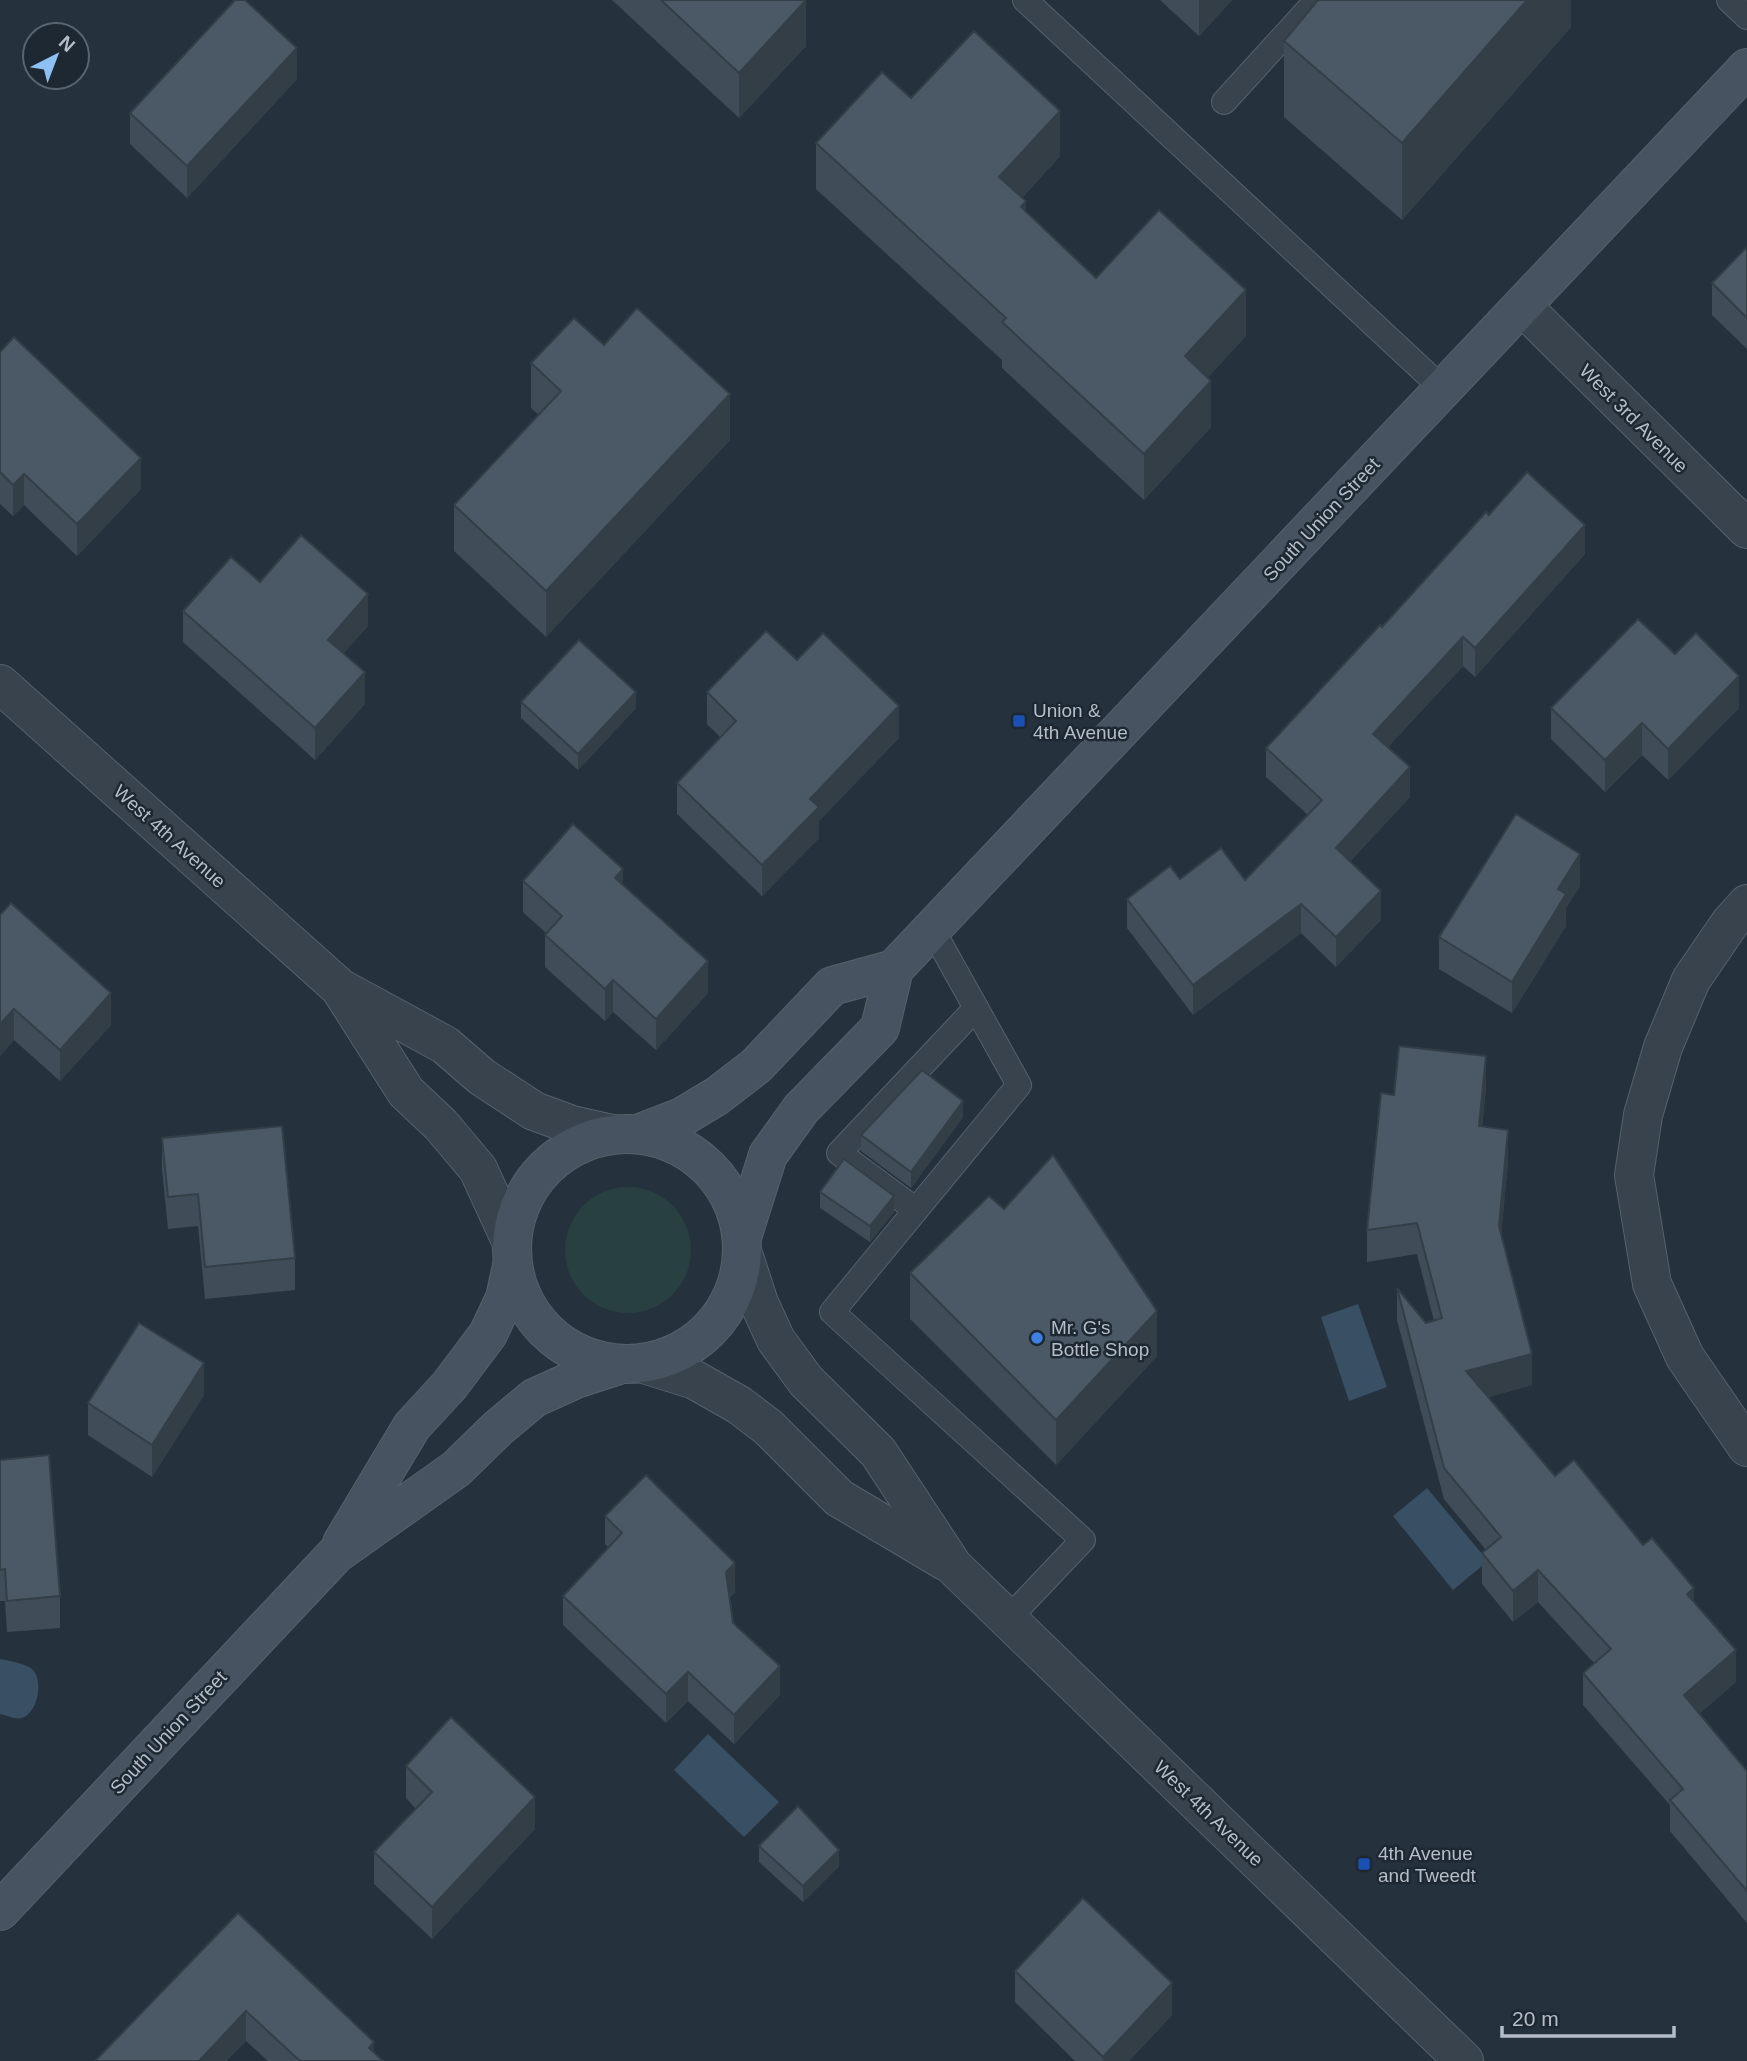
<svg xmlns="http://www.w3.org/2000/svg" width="1747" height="2061" viewBox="0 0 1747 2061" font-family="Helvetica,sans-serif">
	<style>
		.green { fill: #28403f }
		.water { fill: #394f64 }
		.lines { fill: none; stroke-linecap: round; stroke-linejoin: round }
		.service-casing { stroke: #57616b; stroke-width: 26 }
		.minor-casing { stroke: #57616b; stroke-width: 40 }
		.tertiary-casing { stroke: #57616b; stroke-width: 40 }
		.secondary-casing { stroke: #57616b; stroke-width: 40 }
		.service { stroke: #39434d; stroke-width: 24 }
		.minor { stroke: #39434d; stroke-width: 38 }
		.tertiary { stroke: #39434d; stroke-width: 38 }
		.secondary { stroke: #475360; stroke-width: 38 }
		.wall { fill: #404d58 }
		.shaded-wall { fill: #343e47 }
		.building { fill: #4b5966; stroke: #343e47; stroke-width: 2 }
		.transit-dot { fill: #1a4fb4; stroke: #1e2832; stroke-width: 2.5 }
		.shop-dot { fill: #3f7fe0; stroke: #1e2832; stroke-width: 2.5 }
		.labels { text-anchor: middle; stroke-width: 5; stroke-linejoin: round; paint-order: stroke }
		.street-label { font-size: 19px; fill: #b5bec8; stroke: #1e2832 }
		.poi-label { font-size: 19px; fill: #b5bec8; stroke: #1e2832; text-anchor: start }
	</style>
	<rect width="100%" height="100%" fill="#25323d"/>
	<circle class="green" cx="628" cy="1250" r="63"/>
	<g class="water">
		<polygon points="1358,1304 1387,1387 1349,1401 1321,1317"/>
		<polygon points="1427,1488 1488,1561 1453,1590 1393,1516"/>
		<path d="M0,1659C10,1661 24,1663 32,1669C44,1680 38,1713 22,1718C15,1720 7,1715 0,1714Z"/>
		<polygon points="708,1734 779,1802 744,1837 674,1770"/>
	</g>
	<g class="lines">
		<g class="service-casing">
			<g id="service">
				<polyline points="1025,0 1443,389"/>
				<polyline points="1729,0 1747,17"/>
				<polyline points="1224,102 1317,0"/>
				<polyline points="932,929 1019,1085 832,1312 1083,1540 1008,1619"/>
				<polyline points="916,1210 839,1153 976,1008"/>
			</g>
		</g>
		<g class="minor-casing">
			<g id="minor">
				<polyline points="1522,306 1747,529"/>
				<polyline points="1747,904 1730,923 1691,980 1663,1047 1643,1115 1634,1175 1652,1284 1685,1357 1747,1447"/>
			</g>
		</g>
		<g class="tertiary-casing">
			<g id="tertiary">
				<polyline points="0,684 340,988 445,1045 482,1077 534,1111 572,1125 612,1134"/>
				<polyline points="341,990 406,1092 441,1125 478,1169 511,1241"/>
				<polyline points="743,1254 759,1303 776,1340 806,1381 878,1452 953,1566 1464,2061"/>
				<polyline points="644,1364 695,1380 739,1405 768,1427 839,1498 945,1561"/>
			</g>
		</g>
		<g class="secondary-casing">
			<g id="secondary">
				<circle cx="627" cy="1249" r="115"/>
				<polyline points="638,1134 682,1117 717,1096 756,1066 832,986 894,969"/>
				<polyline points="743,1234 768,1155 801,1109 880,1028 894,969 1747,68"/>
				<polyline points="342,1543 412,1426 449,1386 488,1334 505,1298 512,1266"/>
				<polyline points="0,1911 336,1554 456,1469 497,1429 534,1398 576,1379 619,1365"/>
			</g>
		</g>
		<use href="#service" class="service"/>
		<use href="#minor" class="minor"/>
		<use href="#tertiary" class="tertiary"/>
		<use href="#secondary" class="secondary"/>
	</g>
	<g class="wall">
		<polygon points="612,0 806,0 806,46 739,118"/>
		<polygon points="1160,0 1232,0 1199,36"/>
		<polygon points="1571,0 1571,27 1402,220 1284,117 1284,41"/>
		<polygon points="297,79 187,198 130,144 130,113"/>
		<polygon points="911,98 1060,156 1022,198 1026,211 1096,278 1246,336 1207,378 1211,427 1144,500 1002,368 1002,360 816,189 816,143"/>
		<polygon points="1747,247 1747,349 1712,315 1712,283"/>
		<polygon points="604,345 730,440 546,637 454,551 454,505 539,415 531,408 531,363"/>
		<polygon points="0,352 141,489 77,556 24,505 13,516 0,504"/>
		<polygon points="1585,554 1475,677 1463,666 1388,747 1410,797 1350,861 1381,920 1336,967 1301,933 1193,1015 1127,928 1127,899 1180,879 1245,880 1308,815 1266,777 1266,748 1382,627"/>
		<polygon points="260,582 368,626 343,653 365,704 315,760 183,642 183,611"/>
		<polygon points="1675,654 1739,708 1668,780 1642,755 1605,792 1551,739 1551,708"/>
		<polygon points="797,660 899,738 819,821 819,838 762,896 677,814 677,783 720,737 707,724 707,692"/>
		<polygon points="521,702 636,708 578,770 521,718"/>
		<polygon points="523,881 623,885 708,993 656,1050 613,1012 605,1021 545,967 545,935 546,933 523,912"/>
		<polygon points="1580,886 1566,908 1566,926 1512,1013 1439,969 1439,937"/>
		<polygon points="0,915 111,1025 60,1081 14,1040 0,1056"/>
		<polygon points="1486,1087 1482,1127 1508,1161 1501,1235 1532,1385 1488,1397 1555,1476 1643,1545 1694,1603 1736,1682 1699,1714 1747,1771 1747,1923 1670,1831 1670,1805 1583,1705 1583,1673 1594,1663 1538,1602 1513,1622 1482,1584 1482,1553 1486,1550 1444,1499 1397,1320 1397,1288 1426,1323 1434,1321 1417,1254 1367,1262 1367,1230 1394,1095"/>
		<polygon points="963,1117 911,1188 861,1151 861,1135"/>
		<polygon points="162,1138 295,1258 295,1290 205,1299 198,1226 168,1229 162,1169"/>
		<polygon points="820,1192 894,1212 870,1242 820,1208"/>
		<polygon points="910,1273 1157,1356 1056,1465 910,1319"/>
		<polygon points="204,1395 152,1477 88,1435 88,1403"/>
		<polygon points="0,1460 60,1596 60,1628 7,1632 5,1601 0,1601"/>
		<polygon points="605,1516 735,1592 730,1597 733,1623 780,1695 734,1744 688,1701 666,1723 563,1625 563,1596 609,1548 605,1544"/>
		<polygon points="406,1766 535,1829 432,1939 374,1884 374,1852 416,1809 406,1798"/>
		<polygon points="759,1846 839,1866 803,1902 759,1862"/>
		<polygon points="238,1913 374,2053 383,2061 268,2061 246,2041 226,2061 95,2061"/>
		<polygon points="1015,1971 1172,2015 1129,2061 1075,2061 1015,2002"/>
	</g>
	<g class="shaded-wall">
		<polygon points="806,0 806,46 739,118 739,73"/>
		<polygon points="1199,0 1232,0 1199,36"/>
		<polygon points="1527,0 1571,0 1571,27 1402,220 1402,143"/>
		<polygon points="297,48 297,79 187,198 187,166"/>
		<polygon points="1060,111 1060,156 999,223 999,177"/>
		<polygon points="1026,201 1026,247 1021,207"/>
		<polygon points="1246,290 1246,336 1185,402 1185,356"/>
		<polygon points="1211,381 1211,427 1144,500 1144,454"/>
		<polygon points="730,394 730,440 546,637 546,591"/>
		<polygon points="141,458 141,489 77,556 77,524"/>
		<polygon points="24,474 24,505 13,516 13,485"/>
		<polygon points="1585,525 1585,554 1475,677 1475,648"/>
		<polygon points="368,594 368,626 328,671 328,640"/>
		<polygon points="1463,637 1463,666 1373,763 1373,734"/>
		<polygon points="365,672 365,704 315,760 315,728"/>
		<polygon points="1739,676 1739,708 1668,780 1668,749"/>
		<polygon points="636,692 636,708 578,770 578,754"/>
		<polygon points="899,706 899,738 819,821 819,838 762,896 762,865 810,799"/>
		<polygon points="1642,723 1642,755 1605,792 1605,760"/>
		<polygon points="1410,767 1410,797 1336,877 1336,848"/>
		<polygon points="1580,854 1580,886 1566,908 1566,926 1512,1013 1512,982 1558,889"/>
		<polygon points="623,869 623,901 615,878"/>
		<polygon points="1381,891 1381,920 1336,967 1336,937"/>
		<polygon points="1301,904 1301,933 1193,1015 1193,985"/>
		<polygon points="708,961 708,993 656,1050 656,1019"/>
		<polygon points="613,980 613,1012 605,1021 605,989"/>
		<polygon points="111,993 111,1025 60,1081 60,1050"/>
		<polygon points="14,1009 14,1040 0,1056 0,1024"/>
		<polygon points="1486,1056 1486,1087 1479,1158 1479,1126"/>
		<polygon points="963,1101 963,1117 911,1188 911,1172"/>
		<polygon points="1508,1130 1508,1161 1499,1258 1499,1226"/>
		<polygon points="894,1196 894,1212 870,1242 870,1226"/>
		<polygon points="1157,1311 1157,1356 1056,1465 1056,1420"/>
		<polygon points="1532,1354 1532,1385 1466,1403 1466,1371"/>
		<polygon points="204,1363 204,1395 152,1477 152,1445"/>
		<polygon points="735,1563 735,1592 726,1601 726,1572"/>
		<polygon points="1538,1570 1538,1602 1513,1622 1513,1591"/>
		<polygon points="1694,1588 1694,1619 1687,1594"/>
		<polygon points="1736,1650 1736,1682 1684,1727 1684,1695"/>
		<polygon points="780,1666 780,1695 734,1744 734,1715"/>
		<polygon points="688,1672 688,1701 666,1723 666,1694"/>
		<polygon points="535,1797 535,1829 432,1939 432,1907"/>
		<polygon points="839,1850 839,1866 803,1902 803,1886"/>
		<polygon points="1172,1983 1172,2015 1129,2061 1103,2061 1103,2057"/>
		<polygon points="246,2011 246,2041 226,2061 199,2061"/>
		<polygon points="374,2042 374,2061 369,2048"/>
	</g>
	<g class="building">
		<polygon points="235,0 245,0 297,48 187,166 130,113"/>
		<polygon points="661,0 806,0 739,73"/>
		<polygon points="1318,0 1527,0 1402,143 1284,41"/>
		<polygon points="974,31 1060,111 999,177 1026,201 1021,207 1096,278 1159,210 1246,290 1185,356 1211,381 1144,454 1002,322 1006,318 816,143 882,72 911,98"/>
		<polygon points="1747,247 1747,318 1712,283"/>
		<polygon points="637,308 730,394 546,591 454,505 561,391 531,363 574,318 604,345"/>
		<polygon points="14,337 141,458 77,524 24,474 13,485 0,472 0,352"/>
		<polygon points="1527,472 1585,525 1475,648 1463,637 1373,734 1410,767 1336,848 1381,891 1336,937 1301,904 1193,985 1127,899 1170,866 1180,879 1221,848 1245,880 1322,800 1266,748 1380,625 1382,627 1486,512 1489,515"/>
		<polygon points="301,535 368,594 328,640 365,672 315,728 183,611 231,557 260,582"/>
		<polygon points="1638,619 1675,654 1696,633 1739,676 1668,749 1642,723 1605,760 1551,708"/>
		<polygon points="766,631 797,660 823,633 899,706 810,799 819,807 762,865 677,783 736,721 707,692"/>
		<polygon points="579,640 636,692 578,754 521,702"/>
		<polygon points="1516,814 1580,854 1558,889 1566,894 1512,982 1439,937"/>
		<polygon points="573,824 623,869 615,878 708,961 656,1019 613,980 605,989 545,935 562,916 523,881"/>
		<polygon points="11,903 111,993 60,1050 14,1009 0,1024 0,915"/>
		<polygon points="1399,1046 1486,1056 1479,1126 1508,1130 1499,1226 1532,1354 1466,1371 1555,1476 1574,1460 1643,1545 1652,1538 1694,1588 1687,1594 1736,1650 1684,1695 1747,1771 1747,1891 1670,1800 1683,1789 1583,1673 1611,1649 1538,1570 1513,1591 1482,1553 1501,1537 1444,1468 1397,1288 1426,1323 1442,1318 1417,1223 1367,1230 1381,1093 1394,1095"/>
		<polygon points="922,1070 963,1101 911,1172 861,1135"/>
		<polygon points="282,1126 295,1258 205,1267 198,1194 168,1197 162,1138"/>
		<polygon points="1053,1155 1157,1311 1056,1420 910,1273 989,1196 1004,1209"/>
		<polygon points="844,1159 894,1196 870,1226 820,1192"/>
		<polygon points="139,1323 204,1363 152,1445 88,1403"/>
		<polygon points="49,1455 60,1596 7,1601 5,1569 0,1570 0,1460"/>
		<polygon points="646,1475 735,1563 726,1572 733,1623 780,1666 734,1715 688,1672 666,1694 563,1596 622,1533 605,1516"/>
		<polygon points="451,1717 535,1797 432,1907 374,1852 432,1792 406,1766"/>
		<polygon points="798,1806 839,1850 803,1886 759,1846"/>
		<polygon points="1083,1898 1172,1983 1103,2057 1015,1971"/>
		<polygon points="238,1913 374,2042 369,2048 383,2061 300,2061 246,2011 199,2061 95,2061"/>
	</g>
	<g class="transit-dot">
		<rect x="1012" y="714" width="14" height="14" rx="3.5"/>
		<rect x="1357" y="1857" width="14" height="14" rx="3.5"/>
	</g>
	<circle class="shop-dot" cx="1037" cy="1338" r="7"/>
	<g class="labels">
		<g class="street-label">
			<text transform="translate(1634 418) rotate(45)" y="7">West 3rd Avenue</text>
			<text transform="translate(1321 519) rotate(-47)" y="7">South Union Street</text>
			<text transform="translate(170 836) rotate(42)" y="7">West 4th Avenue</text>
			<text transform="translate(168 1732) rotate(-47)" y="7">South Union Street</text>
			<text transform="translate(1209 1813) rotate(44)" y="7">West 4th Avenue</text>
		</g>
		<g class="poi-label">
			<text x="1033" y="717">Union &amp;<tspan x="1033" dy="22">4th Avenue</tspan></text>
			<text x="1051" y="1334">Mr. G's<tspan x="1051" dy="22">Bottle Shop</tspan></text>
			<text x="1378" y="1860">4th Avenue<tspan x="1378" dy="22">and Tweedt</tspan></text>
		</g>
	</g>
	<g transform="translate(56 56) rotate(42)"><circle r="33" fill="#1e2832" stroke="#5a646e" stroke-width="2"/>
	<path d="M0-5L12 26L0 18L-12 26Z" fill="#8ec0f4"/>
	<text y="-10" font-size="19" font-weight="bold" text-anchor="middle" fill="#b5bec8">N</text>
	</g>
	<path d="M1502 2026v10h172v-10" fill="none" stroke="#b5bec8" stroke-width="3.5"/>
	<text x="1512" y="2026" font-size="21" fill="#b5bec8" stroke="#1e2832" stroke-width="5" paint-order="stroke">20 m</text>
</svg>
